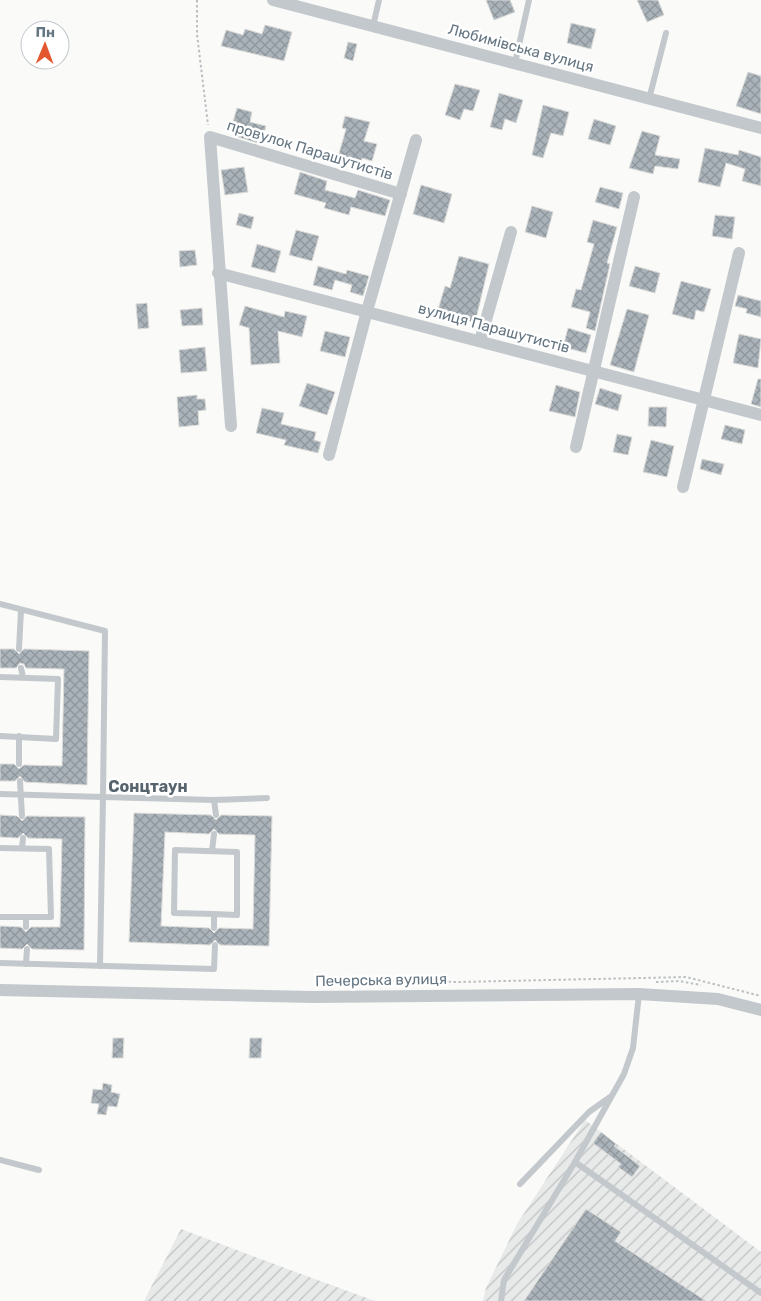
<svg xmlns="http://www.w3.org/2000/svg" width="761" height="1301" viewBox="0 0 761 1301" font-family="Rubik,sans-serif">
	<style>
		.industrial { fill: url(#industrial-furrows) }
		.building { fill: url(#building-cross-hatch); stroke: #dcdcda; fill-rule: evenodd }
		.lines { fill: none; stroke-linecap: round; stroke-linejoin: round }
		.path { stroke: #bbbfc2; stroke-width: 2; stroke-dasharray: 2.5 2.5; stroke-linecap: butt }
		.lane { stroke: #c3c8cc; stroke-width: 6 }
		.street { stroke: #c3c8cc; stroke-width: 12 }
		.labels { text-anchor: middle; stroke-width: 5; stroke-linejoin: round; paint-order: stroke }
		.street-label { font-size: 15px; fill: #657683; stroke: #fff }
		.neighbourhood-label { font-size: 16px; font-weight: bold; fill: #57646e; stroke: #fff }
	</style>
	<defs>
		<pattern id="industrial-furrows" width="10" height="10" patternUnits="userSpaceOnUse" patternTransform="scale(1.25)"><rect width="10" height="10" fill="#e8e9e9"/><path d="M-1 1l2-2M0 10L10 0M9 11l2-2" fill="none" stroke="#c0c1c2"/></pattern>
		<pattern id="building-cross-hatch" width="8" height="8" patternUnits="userSpaceOnUse" patternTransform="scale(1.25)"><rect width="8" height="8" fill="#aab3b9"/><path d="M0 0l8 8M0 8l8-8" fill="none" stroke="#8e969c"/></pattern>
	</defs>
	<rect width="100%" height="100%" fill="#fafaf8"/>
	<g class="industrial">
		<polygon points="585,1120 761,1252 761,1301 483,1301 486,1288 517,1224"/>
		<polygon points="181,1229 301,1274 375,1301 144,1301"/>
	</g>
	<g class="building">
		<polygon points="486,0 510,0 515,12 494,20"/>
		<polygon points="637,0 658,0 664,15 647,22"/>
		<polygon points="571,23 596,29 591,49 567,43"/>
		<polygon points="265,25 292,32 284,61 221,46 226,30 243,35 245,29 262,34"/>
		<polygon points="348,42 357,44 353,61 344,58"/>
		<polygon points="748,72 761,76 761,114 736,106"/>
		<polygon points="455,84 480,90 473,111 464,109 460,120 445,115"/>
		<polygon points="499,93 523,100 516,123 505,119 502,130 490,127"/>
		<polygon points="543,105 569,112 563,136 551,133 543,158 532,155"/>
		<polygon points="237,108 252,112 250,122 266,126 261,144 238,137 241,127 232,125"/>
		<polygon points="345,116 370,122 364,141 377,144 372,161 362,158 361,164 338,157 346,129 342,128"/>
		<polygon points="594,119 616,126 610,145 588,139"/>
		<polygon points="642,131 660,136 655,155 680,159 678,169 655,166 653,174 629,168"/>
		<polygon points="705,148 738,155 739,150 761,157 761,186 742,181 745,169 726,163 720,187 698,182"/>
		<polygon points="244,167 248,192 225,195 221,170"/>
		<polygon points="300,172 327,181 325,190 355,198 358,190 390,200 385,216 351,207 349,215 324,208 326,203 294,194"/>
		<polygon points="421,185 452,194 444,223 413,214"/>
		<polygon points="600,187 623,193 619,209 595,202"/>
		<polygon points="532,206 553,212 546,238 525,232"/>
		<polygon points="239,213 254,217 251,229 236,225"/>
		<polygon points="715,215 735,217 732,239 712,236"/>
		<polygon points="593,220 617,227 607,263 610,264 595,331 586,328 590,312 571,307 576,289 581,290 594,244 587,242"/>
		<polygon points="296,230 319,236 312,261 289,255"/>
		<polygon points="257,244 281,251 275,273 251,267"/>
		<polygon points="195,250 197,265 180,267 179,251"/>
		<polygon points="459,256 489,264 475,323 437,313 445,286 450,288"/>
		<polygon points="318,266 346,274 347,270 369,276 363,296 350,292 352,285 335,280 332,290 313,285"/>
		<polygon points="635,266 660,273 655,293 629,286"/>
		<polygon points="681,281 711,289 704,312 696,310 694,320 672,314"/>
		<polygon points="738,295 761,301 761,317 746,313 747,309 735,306"/>
		<polygon points="147,303 149,328 138,329 136,304"/>
		<polygon points="245,306 284,317 285,311 307,316 302,337 278,331 280,363 251,365 249,328 239,325"/>
		<polygon points="202,308 203,325 182,326 180,310"/>
		<polygon points="627,309 649,315 634,372 610,365"/>
		<polygon points="568,328 591,335 586,353 563,347"/>
		<polygon points="325,331 350,337 345,357 320,351"/>
		<polygon points="739,334 761,339 758,368 733,363"/>
		<polygon points="205,347 207,371 181,373 179,350"/>
		<polygon points="758,379 761,379 761,407 751,404"/>
		<polygon points="307,383 335,392 327,415 299,406"/>
		<polygon points="556,385 580,392 575,417 549,411"/>
		<polygon points="600,388 622,395 618,411 595,404"/>
		<polygon points="197,395 197,399 205,399 206,410 198,411 199,425 179,427 177,397"/>
		<polygon points="649,407 667,407 666,427 648,426"/>
		<polygon points="262,408 284,413 281,424 316,432 314,440 321,442 318,453 284,445 286,440 256,433"/>
		<polygon points="725,425 745,430 742,444 721,439"/>
		<polygon points="617,434 632,437 628,455 613,452"/>
		<polygon points="651,440 674,446 667,477 643,472"/>
		<polygon points="702,459 724,464 721,475 700,469"/>
		<polygon points="0,649 14,649 19,654 24,649 89,651 87,785 25,782 20,776 15,781 0,781 0,764 14,764 19,769 24,765 62,766 64,669 26,668 24,664 20,663 16,668 0,668"/>
		<path d="M134,813L211,815L216,820L221,815L272,816L269,946L220,945L215,940L210,945L129,942ZM214,829L219,834L255,835L253,929L219,928L214,933L209,928L161,926L165,832L209,834Z"/>
		<polygon points="0,815 17,816 22,821 27,816 85,817 84,950 32,949 27,944 22,949 0,948 0,926 21,927 26,932 31,927 60,927 62,839 28,838 23,833 18,838 0,837"/>
		<polygon points="113,1038 124,1038 123,1058 112,1058"/>
		<polygon points="250,1038 262,1038 261,1058 249,1058"/>
		<polygon points="103,1083 112,1085 111,1092 120,1094 117,1107 108,1106 106,1115 97,1114 99,1104 91,1103 93,1089 102,1090"/>
		<polygon points="601,1132 616,1144 614,1146 640,1166 632,1177 618,1167 621,1164 593,1143"/>
		<polygon points="586,1209 621,1232 615,1241 706,1301 524,1301"/>
	</g>
	<g class="lines">
		<g class="path">
			<polyline points="197,0 197,34 208,125"/>
			<polyline points="656,982 679,981 701,985"/>
			<polyline points="339,984 353,980 459,982 686,977 761,996"/>
		</g>
		<g class="lane">
			<polyline points="373,26 379,0"/>
			<polyline points="515,63 529,0"/>
			<polyline points="649,99 666,33"/>
			<polyline points="0,604 105,631 103,797 214,800 216,815"/>
			<polyline points="19,649 21,610"/>
			<polyline points="21,668 23,677"/>
			<polyline points="0,677 58,679 56,739 0,736"/>
			<polyline points="19,736 19,764"/>
			<polyline points="20,781 22,816"/>
			<polyline points="0,794 103,797 100,966"/>
			<polyline points="214,800 267,798"/>
			<polyline points="0,848 49,849 51,917 0,917"/>
			<polyline points="22,848 23,838"/>
			<polyline points="212,851 214,834"/>
			<polyline points="214,914 237,915 237,852 175,850 174,913 214,914 214,928"/>
			<polyline points="26,927 26,917"/>
			<polyline points="0,963 214,969 215,945"/>
			<polyline points="26,964 27,949"/>
			<polyline points="0,1160 39,1170"/>
			<polyline points="575,1162 624,1074 633,1048 639,994"/>
			<polyline points="520,1184 589,1112 610,1097"/>
			<polyline points="501,1301 504,1280 575,1162 761,1293"/>
		</g>
		<g class="street">
			<polyline points="273,0 761,128"/>
			<polyline points="218,273 761,415"/>
			<polyline points="480,341 511,232"/>
			<polyline points="231,426 210,137 401,194"/>
			<polyline points="576,447 634,197"/>
			<polyline points="329,455 367,311 416,140"/>
			<polyline points="683,487 739,253"/>
			<polyline points="0,990 313,997 639,994 718,999 761,1010"/>
		</g>
	</g>
	<g class="labels">
		<g class="street-label">
			<text transform="translate(521 48) rotate(15)" y="5">Любимівська вулиця</text>
			<text transform="translate(310 150) rotate(17)" y="5">провулок Парашутистів</text>
			<text transform="translate(494 328) rotate(15)" y="5">вулиця Парашутистів</text>
			<text transform="translate(381 980) rotate(-1)" y="5">Печерська вулиця</text>
		</g>
		<g class="neighbourhood-label">
			<text x="148" y="792">Сонцтаун</text>
		</g>
	</g>
	<g transform="translate(45 45) rotate(1)"><circle r="24" fill="#ffffff" stroke="#c1c8cd"/>
	<path d="M0-4L9 19L0 12L-9 19Z" fill="#e4572e"/>
	<text y="-8" font-size="14" font-weight="bold" text-anchor="middle" fill="#657683">Пн</text>
	</g>
</svg>
